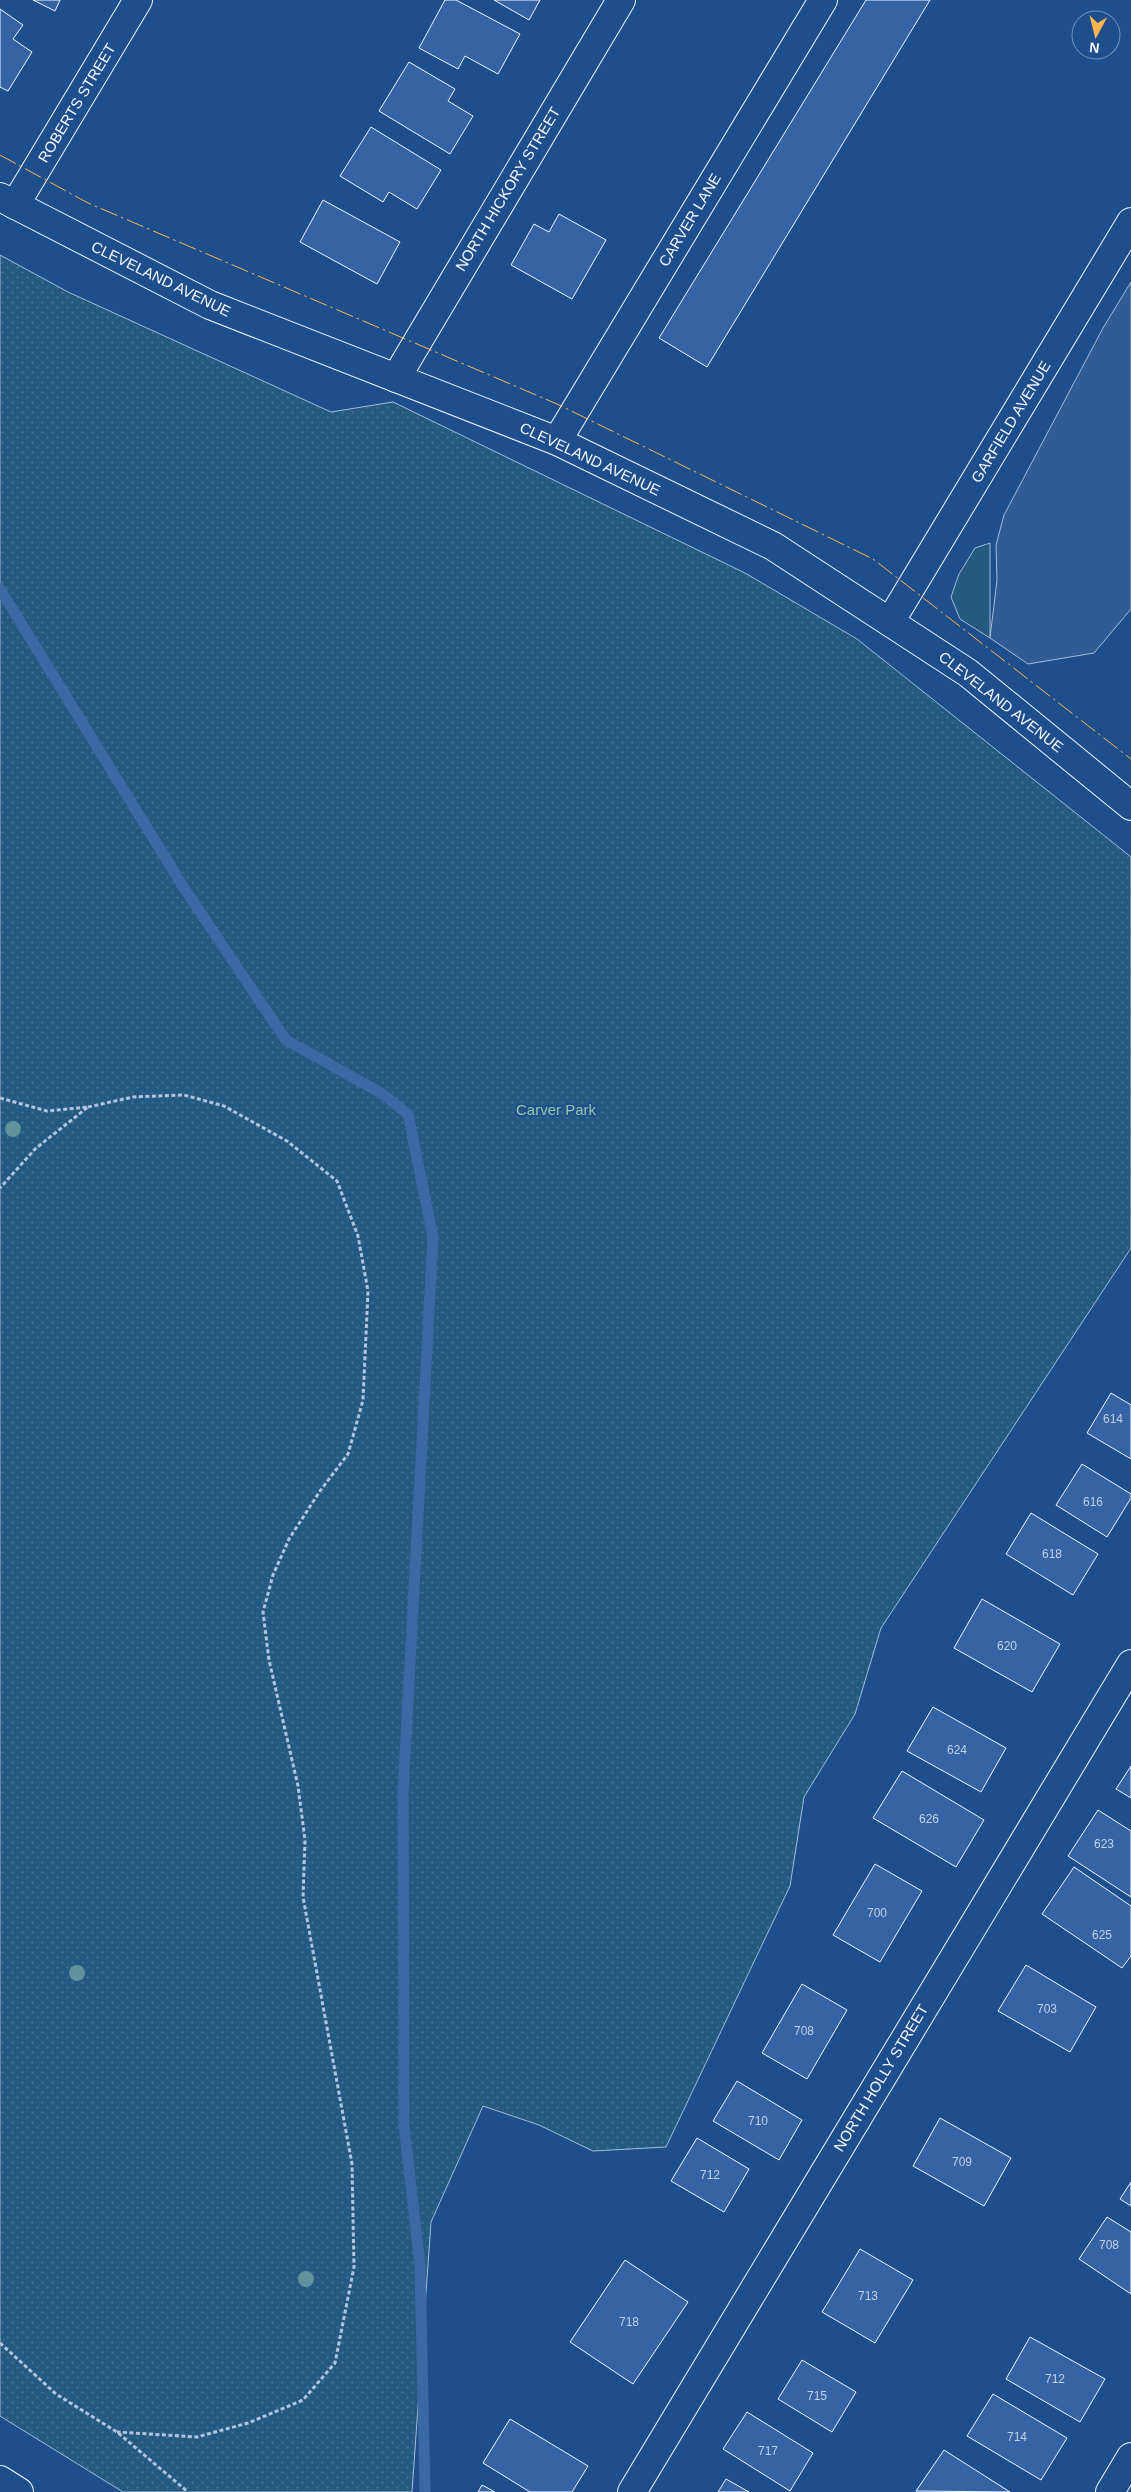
<svg xmlns="http://www.w3.org/2000/svg" width="1131" height="2492" viewBox="0 0 1131 2492" font-family="Arial,sans-serif">
	<style>
		.green { fill: #245a82; stroke: #a8bbd7 }
		.park { fill: url(#park-dots); stroke: #a8bbd7 }
		.parking { fill: #305b95; stroke: #a8bbd7 }
		.lines { fill: none; stroke-linecap: round; stroke-linejoin: round }
		.stream { stroke: #3b69a3; stroke-width: 11 }
		.building { fill: #3563a3; stroke: #f2f6ff }
		.minor-casing { stroke: #f2f6ff; stroke-width: 30 }
		.path { stroke: #b3c4dc; stroke-width: 3; stroke-dasharray: 4 2.5; stroke-linecap: butt }
		.minor { stroke: #1f4e8c; stroke-width: 28 }
		.power { stroke: #ffb74d; stroke-width: 1; stroke-dasharray: 18 4 2.5 4; stroke-linecap: butt }
		.tree { fill: #61919a }
		.labels { text-anchor: middle; stroke-width: 4; stroke-linejoin: round; paint-order: stroke }
		.number-label { font-size: 12px; fill: #c3d1e8 }
		.street-label { font-size: 15px; fill: #f2f6ff; stroke: #1f4e8c }
		.park-label { font-size: 15px; fill: #97c8a6; stroke: #1f4e8c }
	</style>
	<defs>
		<pattern id="park-dots" width="8" height="8" patternUnits="userSpaceOnUse" patternTransform="scale(1.25)"><rect width="8" height="8" fill="#245a82"/><path d="M2 2h.1M6 6h.1" fill="none" stroke="#447295" stroke-width="1.8" stroke-linecap="round"/></pattern>
	</defs>
	<rect width="100%" height="100%" fill="#1f4e8c"/>
	<polygon class="green" points="990,543 990,638 960,619 951,597 959,574 975,548"/>
	<polygon class="park" points="0,255 68,292 331,412 393,402 745,573 857,639 1131,857 1131,1248 881,1628 855,1714 804,1797 790,1886 666,2147 593,2151 539,2125 483,2106 431,2222 412,2492 123,2492 0,2416"/>
	<polygon class="parking" points="1131,282 1131,609 1094,653 1028,664 990,638 997,580 996,545 1004,515 1103,328"/>
	<g class="lines">
		<polyline class="stream" points="0,589 184,888 286,1040 381,1093 408,1114 433,1237 403,1793 404,2125 420,2265 425,2492"/>
	</g>
	<g class="building">
		<polygon points="33,0 60,0 55,11"/>
		<polygon points="445,0 456,0 520,34 498,74 465,56 458,69 419,48"/>
		<polygon points="494,0 540,0 529,20"/>
		<polygon points="866,0 930,0 707,367 659,338"/>
		<polygon points="0,9 23,25 13,39 32,52 8,91 0,87"/>
		<polygon points="409,62 455,89 448,101 473,116 450,154 379,111"/>
		<polygon points="371,127 441,170 417,209 389,192 383,202 340,176"/>
		<polygon points="323,200 400,242 377,284 300,242"/>
		<polygon points="559,214 606,240 572,299 511,265 534,224 549,232"/>
		<polygon points="1111,1393 1131,1405 1131,1459 1087,1433"/>
		<polygon points="1082,1464 1131,1494 1131,1498 1107,1537 1056,1505"/>
		<polygon points="1031,1513 1098,1554 1073,1595 1006,1554"/>
		<polygon points="982,1599 1060,1644 1032,1692 954,1648"/>
		<polygon points="933,1707 1006,1748 981,1792 907,1751"/>
		<polygon points="1131,1766 1131,1798 1116,1789"/>
		<polygon points="902,1771 984,1820 956,1867 873,1818"/>
		<polygon points="1098,1810 1131,1831 1131,1897 1068,1856"/>
		<polygon points="875,1864 922,1891 880,1962 833,1935"/>
		<polygon points="1074,1867 1131,1906 1131,1956 1122,1968 1042,1914"/>
		<polygon points="1026,1965 1096,2007 1070,2052 998,2011"/>
		<polygon points="802,1984 847,2010 807,2079 762,2053"/>
		<polygon points="737,2081 802,2120 779,2160 713,2121"/>
		<polygon points="940,2118 1011,2158 984,2206 913,2166"/>
		<polygon points="697,2138 749,2169 724,2212 671,2181"/>
		<polygon points="1131,2182 1131,2206 1120,2199"/>
		<polygon points="1107,2217 1131,2232 1131,2294 1079,2259"/>
		<polygon points="860,2249 913,2280 875,2343 822,2312"/>
		<polygon points="625,2260 688,2302 633,2384 570,2342"/>
		<polygon points="1030,2337 1105,2379 1080,2422 1006,2379"/>
		<polygon points="802,2360 856,2392 832,2432 778,2399"/>
		<polygon points="993,2394 1067,2438 1041,2480 967,2436"/>
		<polygon points="747,2412 813,2453 790,2491 723,2449"/>
		<polygon points="510,2419 588,2466 572,2492 530,2492 483,2463"/>
		<polygon points="944,2450 1010,2492 916,2491"/>
		<polygon points="726,2479 749,2492 718,2492"/>
		<polygon points="482,2485 495,2492 478,2492"/>
	</g>
	<g class="lines">
		<g class="minor-casing">
			<g id="minor">
				<polyline points="0,197 210,305 557,441 773,546 968,673 1131,806"/>
				<polyline points="15,205 138,0"/>
				<polyline points="396,378 621,0"/>
				<polyline points="557,441 823,0"/>
				<polyline points="890,622 1131,222"/>
				<polyline points="0,2480 19,2492"/>
				<polyline points="632,2492 1131,1664"/>
				<polyline points="1110,2492 1131,2457"/>
			</g>
		</g>
		<g class="path">
			<polyline points="0,1098 47,1111 88,1107 35,1149 0,1188"/>
			<polyline points="88,1107 133,1097 184,1095 224,1106 287,1141 337,1181 358,1236 368,1291 363,1400 348,1454 320,1491 289,1539 273,1575 263,1612 269,1660 298,1786 305,1840 303,1897 352,2164 354,2267 335,2363 303,2400 248,2423 197,2437 117,2432"/>
			<polyline points="0,2343 56,2394 117,2432 188,2492"/>
		</g>
		<use href="#minor" class="minor"/>
		<polyline class="power" points="0,155 88,203 557,404 873,559 1131,759"/>
	</g>
	<g class="tree">
		<circle cx="13" cy="1129" r="8"/>
		<circle cx="77" cy="1973" r="8"/>
		<circle cx="306" cy="2279" r="8"/>
	</g>
	<g class="labels">
		<g class="number-label">
			<text x="1113" y="1423">614</text>
			<text x="1093" y="1506">616</text>
			<text x="1052" y="1558">618</text>
			<text x="1007" y="1650">620</text>
			<text x="957" y="1754">624</text>
			<text x="929" y="1823">626</text>
			<text x="1104" y="1848">623</text>
			<text x="877" y="1917">700</text>
			<text x="1102" y="1939">625</text>
			<text x="1047" y="2013">703</text>
			<text x="804" y="2035">708</text>
			<text x="758" y="2125">710</text>
			<text x="962" y="2166">709</text>
			<text x="710" y="2179">712</text>
			<text x="1109" y="2249">708</text>
			<text x="868" y="2300">713</text>
			<text x="629" y="2326">718</text>
			<text x="1055" y="2383">712</text>
			<text x="817" y="2400">715</text>
			<text x="1017" y="2441">714</text>
			<text x="768" y="2455">717</text>
		</g>
		<g class="street-label">
			<text transform="translate(77 103) rotate(-59)" y="5">ROBERTS STREET</text>
			<text transform="translate(508 189) rotate(-59)" y="5">NORTH HICKORY STREET</text>
			<text transform="translate(690 220) rotate(-59)" y="5">CARVER LANE</text>
			<text transform="translate(161 279) rotate(26)" y="5">CLEVELAND AVENUE</text>
			<text transform="translate(1011 422) rotate(-59)" y="5">GARFIELD AVENUE</text>
			<text transform="translate(590 459) rotate(25)" y="5">CLEVELAND AVENUE</text>
			<text transform="translate(1001 702) rotate(38)" y="5">CLEVELAND AVENUE</text>
			<text transform="translate(881 2078) rotate(-59)" y="5">NORTH HOLLY STREET</text>
		</g>
		<g class="park-label">
			<text x="556" y="1115">Carver Park</text>
		</g>
	</g>
	<g transform="translate(1096 35) rotate(187)"><circle r="24" fill="#1f4e8c" stroke="#7391ba"/>
	<path d="M0-4L9 19L0 12L-9 19Z" fill="#ffb74d"/>
	<text y="-8" font-size="14" font-weight="bold" text-anchor="middle" fill="#f2f6ff">N</text>
	</g>
</svg>
